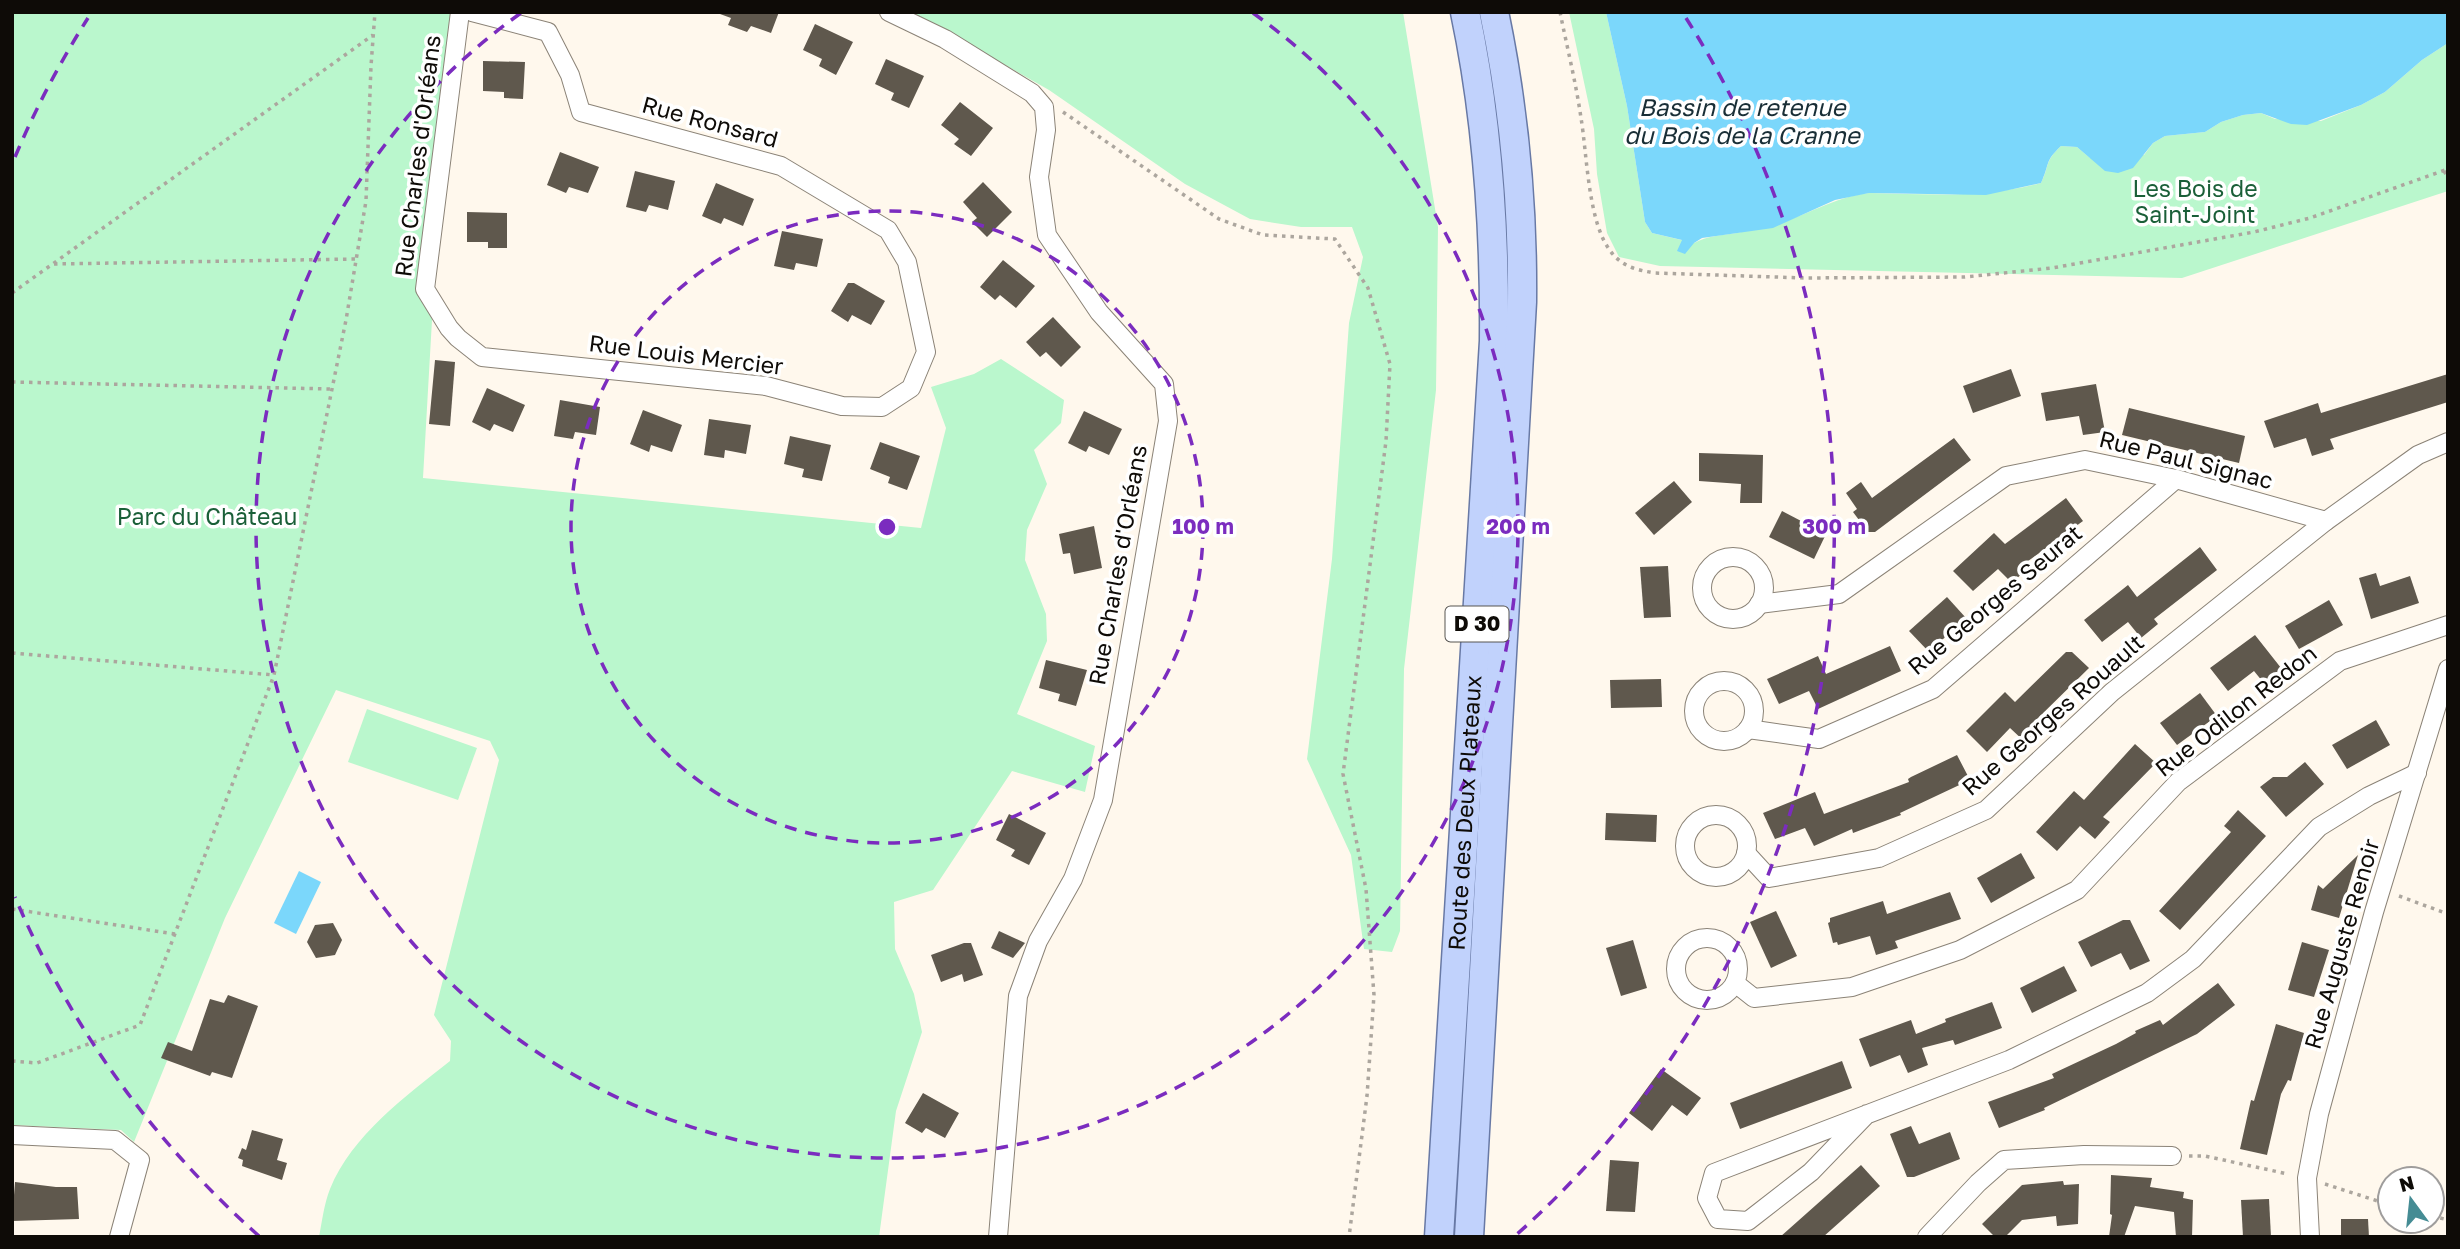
<svg xmlns="http://www.w3.org/2000/svg" width="2460" height="1249" viewBox="0 0 2460 1249" font-family="'Golos Text',sans-serif">
	<style>
		.green { fill: #baf7cd }
		.water { fill: #7bd7fb }
		.building { fill: #5f584d }
		.lines { fill: none; stroke-linecap: round; stroke-linejoin: round }
		.minor-casing { stroke: #8b8377; stroke-width: 20 }
		.primary-casing { stroke: #6879a5; stroke-width: 31 }
		.path { stroke: #aca69e; stroke-width: 3.5; stroke-dasharray: 3.5 5; stroke-linecap: butt }
		.minor { stroke: #fff; stroke-width: 18 }
		.primary { stroke: #c1d2fc; stroke-width: 28 }
		.ring { fill: none; stroke: #7b2cbf; stroke-width: 3.5; stroke-dasharray: 12 9 }
		.labels { text-anchor: middle; stroke-width: 7; stroke-linejoin: round; paint-order: stroke }
		.shield { fill: #fff; stroke: #565451; stroke-width: 2 }
		.shield-label { font-size: 21px; font-weight: bold; fill: #0e0b07 }
		.street-label { font-size: 23px; fill: #0e0b07; stroke: #fff }
		.park-label { font-size: 23px; fill: #1a5f38; stroke: #fff }
		.water-label { font-size: 24px; font-style: italic; fill: #192e36; stroke: #fff }
		.centre { fill: #7b2cbf; stroke: #fff; stroke-width: 3.5 }
		.ring-label { font-size: 21px; text-anchor: middle; font-weight: bold; fill: #7b2cbf; stroke: #fff; stroke-width: 7; stroke-linejoin: round; paint-order: stroke }
	</style>
	<rect width="100%" height="100%" fill="#fff8ed"/>
	<g class="green">
		<path d="M12,12H457L447,57L423,478L921,528L946,428L931,387L974,374L1001,359L1064,400L1061,423L1034,450L1047,484L1027,530L1025,560L1046,614L1047,641L1017,714L1095,746L1085,792L1012,771L933,890L894,902L895,949L914,994L922,1032L896,1111L879,1237H319C322,1222 324,1204 330,1189C352,1135 405,1097 450,1061L451,1041L434,1015L499,760L490,741L336,690L225,918L134,1142L121,1130L12,1125Z"/>
		<polygon points="912,12 1403,12 1438,227 1436,390 1404,669 1400,931 1392,952 1364,949 1351,855 1307,759 1332,559 1349,323 1363,257 1352,227 1301,227 1250,219 1185,184 1049,90"/>
		<path d="M1569,12H1606L1627,106L1645,222L1652,233L1694,243C1707,236 1722,235 1737,233C1755,229 1774,225 1791,219C1819,209 1838,197 1869,193C1930,194 1980,199 2041,183C2050,165 2044,162 2061,146L2077,147L2090,158L2144,155L2153,143L2165,136L2205,132L2221,122L2243,115L2261,113L2275,119L2321,121L2361,105L2385,92L2422,60L2448,43V191L2182,278L1660,266L1619,257L1607,233L1597,174L1594,129Z"/>
		<polygon points="367,709 477,748 458,800 348,762"/>
	</g>
	<g class="water">
		<path d="M1606,12H2448V43L2422,60L2385,92L2361,105L2307,125L2291,124L2261,113L2243,115L2221,122L2205,132L2165,136L2153,143L2133,168L2118,173L2105,171L2077,147L2061,146C2044,162 2050,164 2041,183L1986,195L1869,193L1835,200L1773,228L1702,238L1694,243L1685,254L1677,251L1682,240L1652,233L1645,222L1627,106Z"/>
		<polygon points="299,871 321,882 296,934 274,923"/>
	</g>
	<g class="building">
		<polygon points="720,12 779,12 771,33 751,26 747,32 728,25 731,18 720,14"/>
		<polygon points="815,24 853,42 836,75 819,66 822,59 803,50"/>
		<polygon points="886,59 924,76 909,108 891,100 894,93 875,84"/>
		<polygon points="483,61 525,62 523,99 504,98 504,92 483,91"/>
		<polygon points="960,102 993,128 971,156 954,144 959,139 941,125"/>
		<polygon points="560,152 599,167 588,193 569,187 566,193 547,185"/>
		<polygon points="635,171 675,181 668,210 649,205 646,212 626,207"/>
		<polygon points="983,182 1012,212 987,237 972,222 977,218 963,202"/>
		<polygon points="716,183 754,199 743,226 724,218 721,224 702,216"/>
		<polygon points="467,212 507,213 507,248 488,248 488,242 467,242"/>
		<polygon points="782,231 823,239 817,267 796,263 794,270 774,266"/>
		<polygon points="1003,260 1035,286 1016,308 1000,295 995,300 980,287"/>
		<polygon points="848,283 854,283 885,301 871,325 852,315 848,322 831,311"/>
		<polygon points="1053,317 1081,347 1061,367 1046,352 1040,357 1026,342"/>
		<polygon points="435,360 455,362 450,426 429,424"/>
		<polygon points="2011,369 2021,396 1973,413 1963,386"/>
		<polygon points="2448,374 2448,402 2330,439 2334,449 2312,456 2306,438 2274,448 2264,421 2318,403 2321,413"/>
		<polygon points="2096,384 2105,432 2083,435 2079,416 2046,421 2041,393"/>
		<polygon points="487,388 525,405 513,432 494,424 490,431 472,422"/>
		<polygon points="560,400 600,407 596,435 575,432 573,439 554,436"/>
		<polygon points="2129,408 2245,436 2239,463 2122,435"/>
		<polygon points="643,410 682,425 672,452 651,445 649,452 630,444"/>
		<polygon points="1084,411 1122,429 1109,455 1089,446 1086,452 1068,443"/>
		<polygon points="709,419 751,425 746,454 725,450 724,458 704,455"/>
		<polygon points="790,436 831,445 822,481 802,477 804,469 784,464"/>
		<polygon points="1954,438 1971,460 1875,532 1868,532 1853,512 1857,509 1846,493 1861,482 1872,498"/>
		<polygon points="880,442 920,456 907,490 888,483 890,477 870,469"/>
		<polygon points="1699,453 1763,455 1762,503 1740,503 1741,484 1699,481"/>
		<polygon points="1674,481 1692,502 1654,535 1635,513"/>
		<polygon points="2066,498 2083,521 2024,564 2028,568 2012,583 1998,569 1973,591 1953,571 1994,533 2005,544"/>
		<polygon points="1782,511 1826,534 1814,559 1769,537"/>
		<polygon points="1094,526 1102,568 1074,574 1070,553 1063,554 1059,534"/>
		<polygon points="2200,547 2217,570 2154,619 2158,624 2141,638 2128,622 2102,642 2084,620 2128,585 2137,597"/>
		<polygon points="1668,566 1671,617 1644,618 1640,567"/>
		<polygon points="2376,573 2380,586 2410,576 2419,603 2371,619 2359,578"/>
		<polygon points="1947,597 1966,618 1929,652 1909,631"/>
		<polygon points="2329,600 2343,625 2299,649 2285,626"/>
		<polygon points="2255,635 2285,673 2267,687 2254,671 2228,691 2210,668"/>
		<polygon points="1890,646 1901,671 1818,709 1809,691 1779,704 1767,679 1818,656 1826,674"/>
		<polygon points="2066,652 2072,652 2089,668 2035,721 2040,726 2025,742 2010,728 1987,752 1966,731 2005,692 2015,702"/>
		<polygon points="1046,660 1087,670 1076,706 1058,701 1060,694 1039,688"/>
		<polygon points="1661,679 1662,707 1611,708 1610,680"/>
		<polygon points="2200,693 2217,716 2177,745 2160,723"/>
		<polygon points="2376,720 2390,745 2347,769 2332,745"/>
		<polygon points="2135,744 2156,763 2103,817 2110,822 2095,839 2080,826 2057,851 2036,832 2074,791 2084,800"/>
		<polygon points="1957,755 1970,780 1900,813 1901,815 1853,833 1852,829 1814,846 1805,828 1775,839 1763,813 1815,792 1824,814 1909,782 1908,779 1911,777"/>
		<polygon points="2305,762 2324,784 2286,817 2260,787 2273,777 2287,777"/>
		<polygon points="2238,810 2266,836 2180,930 2159,911 2231,832 2224,826"/>
		<polygon points="1606,813 1657,815 1656,842 1605,840"/>
		<polygon points="1009,814 1046,833 1029,865 1011,856 1015,850 996,840"/>
		<polygon points="2021,853 2035,878 1991,903 1977,878"/>
		<polygon points="2358,855 2339,918 2311,910 2318,885 2323,889"/>
		<polygon points="1950,892 1961,919 1895,941 1898,948 1876,955 1870,936 1838,945 1837,942 1833,943 1828,923 1830,922 1830,918 1883,901 1887,914"/>
		<polygon points="1776,911 1797,956 1771,968 1750,922"/>
		<polygon points="2123,920 2130,920 2150,961 2130,970 2121,953 2091,967 2078,942"/>
		<polygon points="333,923 342,940 335,955 316,958 307,942 315,925"/>
		<polygon points="999,931 1025,943 1013,958 991,948"/>
		<polygon points="1633,940 1647,988 1621,996 1606,948"/>
		<polygon points="2302,942 2329,950 2314,997 2288,990"/>
		<polygon points="964,943 971,943 983,975 964,982 962,974 941,982 931,955"/>
		<polygon points="2064,966 2077,991 2032,1013 2020,988"/>
		<polygon points="2218,983 2235,1005 2197,1034 2044,1108 2045,1110 1999,1128 1988,1102 2054,1078 2052,1074 2116,1044 2136,1033 2135,1031 2160,1020 2163,1025"/>
		<polygon points="228,995 258,1006 232,1078 212,1072 210,1076 161,1058 168,1042 192,1051 210,999 224,1003"/>
		<polygon points="1992,1002 2002,1028 1955,1045 1953,1040 1922,1048 1928,1065 1908,1073 1900,1055 1870,1067 1859,1039 1911,1020 1916,1034 1946,1022 1945,1019"/>
		<polygon points="2276,1024 2304,1033 2291,1081 2288,1080 2281,1094 2267,1155 2240,1149 2251,1100 2254,1101"/>
		<polygon points="1842,1061 1852,1088 1740,1129 1730,1103"/>
		<polygon points="1661,1069 1701,1098 1687,1116 1672,1105 1652,1131 1629,1113"/>
		<polygon points="923,1093 959,1113 945,1138 926,1128 922,1133 905,1123"/>
		<polygon points="1911,1126 1919,1144 1950,1132 1960,1159 1914,1177 1907,1177 1890,1134"/>
		<polygon points="252,1130 283,1139 277,1160 287,1163 282,1180 242,1166 243,1160 238,1158 242,1148 246,1150"/>
		<polygon points="1610,1160 1639,1162 1635,1212 1606,1211"/>
		<polygon points="1861,1165 1880,1186 1841,1221 1823,1237 1780,1237"/>
		<polygon points="2111,1175 2152,1178 2150,1187 2184,1192 2183,1198 2193,1200 2192,1237 2176,1237 2174,1212 2135,1206 2124,1237 2109,1237 2112,1215 2110,1214"/>
		<polygon points="2063,1181 2064,1185 2079,1184 2078,1224 2057,1226 2056,1216 2022,1220 2005,1237 1995,1237 1982,1224 2022,1185"/>
		<polygon points="15,1182 56,1187 77,1187 79,1219 12,1221"/>
		<polygon points="2269,1199 2271,1237 2243,1237 2241,1200"/>
		<polygon points="2341,1219 2368,1219 2369,1237 2341,1237"/>
	</g>
	<g class="lines">
		<g class="minor-casing">
			<g id="minor">
				<polyline points="460,12 425,289 449,328 458,338 482,357 766,386 842,406 882,407 911,388 926,352 907,262 888,230 781,166 581,112 570,75 548,32 472,12"/>
				<polyline points="889,12 945,39 1032,93 1044,107 1046,130 1039,177 1047,235 1099,312 1164,384 1168,421 1103,800 1073,879 1038,941 1018,996 998,1237"/>
				<circle cx="1733" cy="588" r="31"/>
				<polyline points="1759,604 1839,594 2006,476 2085,460 2176,479 2326,521 2418,455 2448,442"/>
				<circle cx="1724" cy="711" r="30"/>
				<polyline points="1748,729 1819,739 1933,689 2176,479"/>
				<circle cx="1716" cy="846" r="31"/>
				<polyline points="1746,853 1769,878 1879,858 1986,810 2112,692 2326,521"/>
				<circle cx="1707" cy="969" r="31"/>
				<polyline points="1735,983 1754,998 1852,987 1960,950 2077,890 2178,782 2340,661 2448,625"/>
				<polyline points="1867,1114 1811,1172 1748,1221 1718,1219 1707,1198 1714,1173 2009,1060 2147,993 2193,959 2319,827 2369,796 2417,773"/>
				<polyline points="12,1135 115,1140 140,1160 119,1237"/>
				<polyline points="1927,1237 1978,1183 2004,1160 2084,1155 2172,1156"/>
				<polyline points="2310,1237 2307,1178 2319,1114 2374,912 2448,669"/>
			</g>
		</g>
		<g class="primary-casing">
			<g id="primary">
				<path id="s1" d="M1439,1237L1494,341C1495,230 1488,121 1465,12"/>
				<path d="M1469,1237L1522,302C1523,204 1514,108 1494,12"/>
			</g>
		</g>
		<g class="path">
			<path d="M1560,12C1567,47 1576,83 1581,118C1587,154 1588,220 1609,249C1620,266 1636,270 1655,273L1805,278L1965,277L2052,268L2254,232L2310,218L2448,169"/>
			<polyline points="1063,112 1219,219 1263,235 1335,239 1368,288 1390,364 1386,441 1343,774 1366,889 1374,995 1367,1096 1349,1237"/>
			<polyline points="2444,171 2448,177"/>
			<polyline points="54,264 356,259"/>
			<polyline points="12,293 373,35"/>
			<polyline points="12,382 331,389"/>
			<polyline points="12,653 274,675"/>
			<polyline points="2399,896 2448,914"/>
			<polyline points="12,909 175,934"/>
			<polyline points="12,1061 37,1063 140,1025 274,675 346,320 366,201 371,66 375,12"/>
			<polyline points="2189,1156 2205,1156 2288,1174"/>
			<polyline points="2325,1184 2390,1205"/>
			<polyline points="2432,1216 2448,1220"/>
		</g>
		<use href="#minor" class="minor"/>
		<use href="#primary" class="primary"/>
	</g>
	<g class="ring">
		<circle cx="887" cy="527" r="316"/>
		<path d="M1253 13A631 631 0 1 1 521 13"/>
		<path d="M259 1236A947 947 0 0 1 15 897M15 157A947 947 0 0 1 88 18M1686 18A947 947 0 0 1 1515 1236"/>
	</g>
	<g class="labels">
		<rect class="shield" x="1445.5" y="606.5" width="63" height="35" rx="5"/>
		<g class="shield-label">
			<text x="1477" y="631">D 30</text>
		</g>
		<g class="street-label">
			<text transform="translate(710 122) rotate(15)" y="8">Rue Ronsard</text>
			<text transform="translate(418 156) rotate(-83)" y="8">Rue Charles d'Orléans</text>
			<text transform="translate(686 355) rotate(7)" y="8">Rue Louis Mercier</text>
			<text transform="translate(2186 460) rotate(14)" y="8">Rue Paul Signac</text>
			<text transform="translate(1118 565) rotate(-80)" y="8">Rue Charles d'Orléans</text>
			<text transform="translate(1995 600) rotate(-40)" y="8">Rue Georges Seurat</text>
			<text transform="translate(2236 711) rotate(-38)" y="8">Rue Odilon Redon</text>
			<text transform="translate(2053 715) rotate(-41)" y="8">Rue Georges Rouault</text>
			<text dy="8" stroke="none"><textPath href="#s1" startOffset="425">Route des Deux Plateaux</textPath></text>
			<text transform="translate(2342 944) rotate(-74)" y="8">Rue Auguste Renoir</text>
		</g>
		<g class="park-label">
			<text x="2195" y="197">Les Bois de<tspan x="2195" dy="26">Saint-Joint</tspan></text>
			<text x="207" y="525">Parc du Château</text>
		</g>
		<g class="water-label">
			<text x="1742" y="116">Bassin de retenue<tspan x="1742" dy="28">du Bois de la Cranne</tspan></text>
		</g>
	</g>
	<circle cx="887" cy="527" r="10" class="centre"/>
	<g class="ring-label">
		<text x="1203" y="534">100 m</text>
		<text x="1518" y="534">200 m</text>
		<text x="1834" y="534">300 m</text>
	</g>
	<rect width="2460" height="1249" fill="none" stroke="#0e0b07" stroke-width="28"/>
	<g transform="translate(2411 1200) rotate(345)"><circle r="33" fill="#ffffff" stroke="#9f9d9c" stroke-width="2"/>
	<path d="M0-5L12 26L0 18L-12 26Z" fill="#458c94"/>
	<text y="-10" font-size="19" font-weight="bold" text-anchor="middle" fill="#0e0b07">N</text>
	</g>
</svg>
